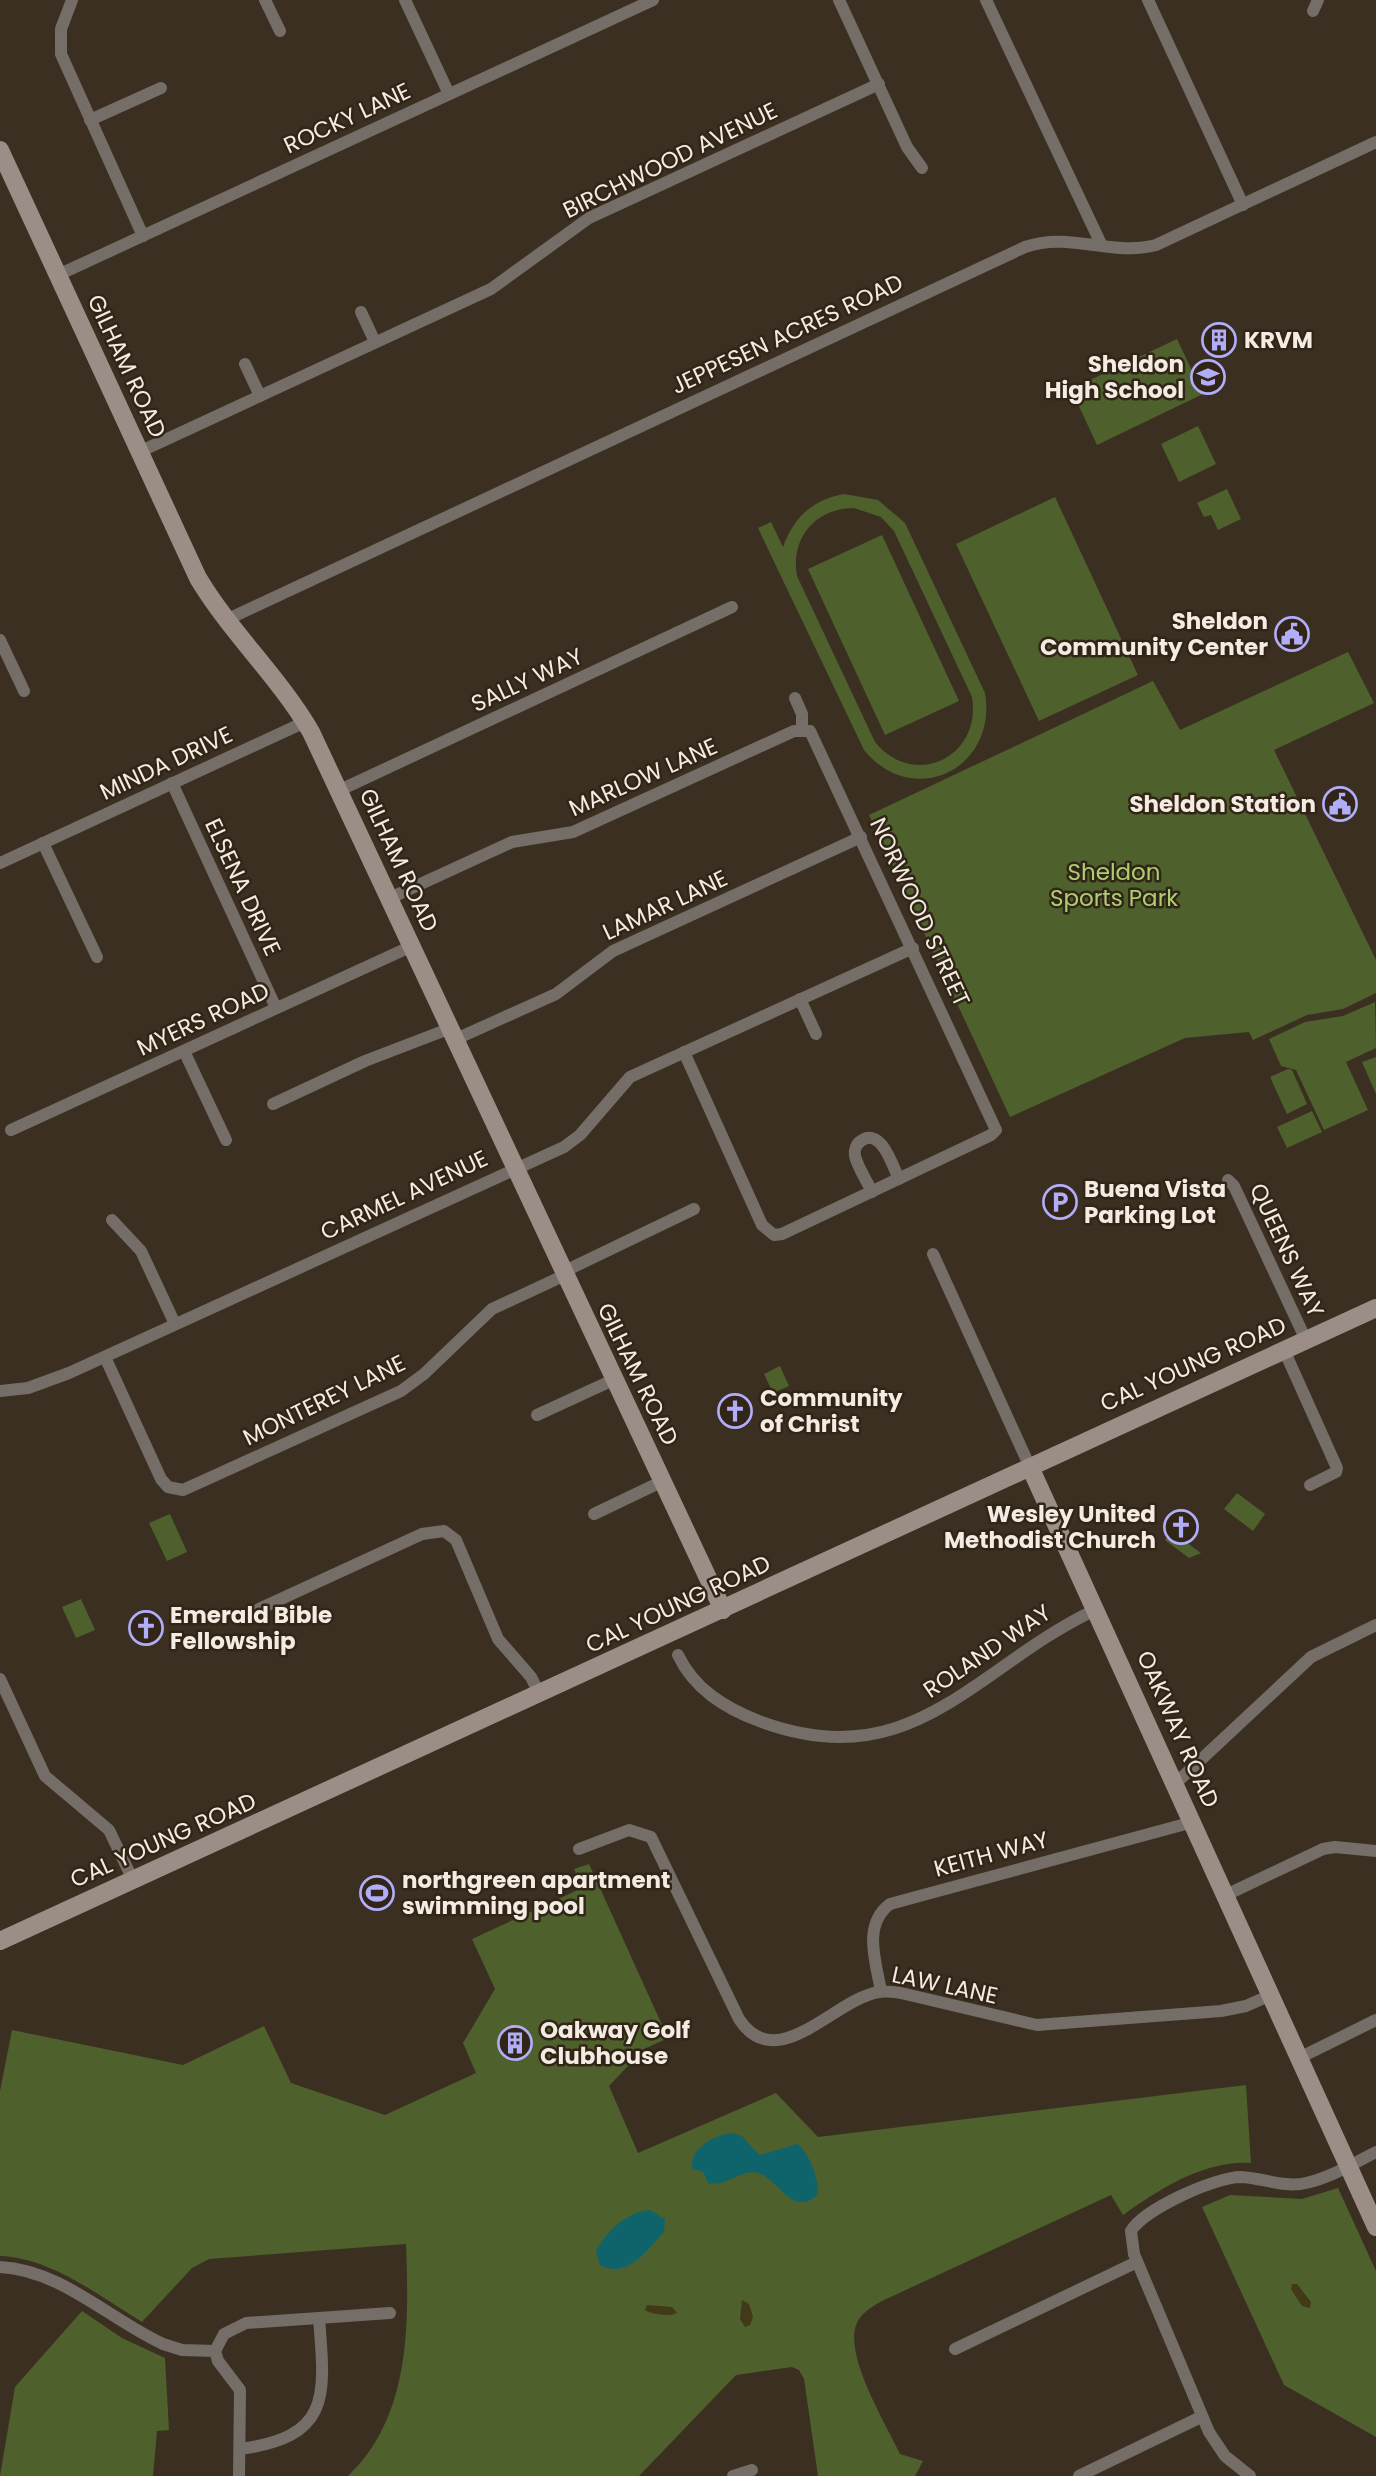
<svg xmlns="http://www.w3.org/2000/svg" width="1376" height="2476" viewBox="0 0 1376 2476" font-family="Poppins,sans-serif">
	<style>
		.green { fill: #4e602c; fill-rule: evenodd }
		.sand { fill: #413918 }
		.water { fill: #0f646c }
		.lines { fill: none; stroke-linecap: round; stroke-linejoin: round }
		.street { stroke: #756d68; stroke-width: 12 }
		.secondary { stroke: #9b8e86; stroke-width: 18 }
		.labels { text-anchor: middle; stroke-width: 5; stroke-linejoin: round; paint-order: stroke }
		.street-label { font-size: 23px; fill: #f4ece3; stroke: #312517 }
		.poi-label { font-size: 23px; font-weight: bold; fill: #f4ece3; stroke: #312517; text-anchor: start }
		.park-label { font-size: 23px; fill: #aece73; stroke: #312517 }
	</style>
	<rect width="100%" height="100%" fill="#3b2f21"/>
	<g class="green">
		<polygon points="1177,339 1203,394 1097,445 1071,389"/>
		<polygon points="1198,426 1216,464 1179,482 1161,444"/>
		<polygon points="1227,489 1241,519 1218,530 1211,515 1204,517 1197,503"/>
		<path d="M844,494L878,500L905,523L985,693C998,769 913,810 864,750L758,528L771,522L783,547C794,517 812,500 844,494ZM854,508L881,517L894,531L972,697C982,757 914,790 875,742L797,576C790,538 816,508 854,508Z"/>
		<polygon points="1055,497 1138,675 1039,721 956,544"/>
		<polygon points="882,535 959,701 885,735 808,569"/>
		<polygon points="1348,652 1374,703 1274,750 1376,960 1376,993 1343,1009 1307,1015 1253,1040 1249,1032 1185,1038 1010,1117 869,815 1153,681 1180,730"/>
		<polygon points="1375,1002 1376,1048 1346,1062 1368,1110 1324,1130 1296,1070 1281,1066 1269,1039 1305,1022 1343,1016"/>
		<polygon points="1376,1057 1376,1094 1362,1062"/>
		<polygon points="1288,1069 1292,1070 1307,1104 1287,1114 1270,1077"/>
		<polygon points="1312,1111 1322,1132 1287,1148 1277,1127"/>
		<polygon points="780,1366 789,1386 773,1393 764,1374"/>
		<polygon points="1237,1493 1265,1514 1253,1531 1224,1509"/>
		<polygon points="170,1514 187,1552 167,1561 149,1523"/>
		<polygon points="1172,1532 1201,1553 1189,1558 1165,1540"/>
		<polygon points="81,1599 95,1630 76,1638 62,1607"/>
		<path d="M589,1864L668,2038L644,2049L609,2086L638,2153L776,2093L818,2137L1246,2085L1251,2163C1204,2160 1160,2189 1123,2215L1111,2195L895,2295C882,2301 868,2307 859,2319C839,2348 886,2424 900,2454L923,2461L915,2476H818L804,2379L799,2370L792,2367L736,2375L639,2476H348C411,2416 409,2324 406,2244L209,2259L192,2268L142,2322C99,2296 52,2258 0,2256V2091L12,2030L183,2065L264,2026L291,2083L385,2115L476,2073L463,2043L495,1989L472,1939L582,1888L574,1869Z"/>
		<polygon points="1338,2188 1376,2271 1376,2437 1284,2385 1202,2207 1230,2195 1302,2199"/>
		<polygon points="82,2311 122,2338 165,2358 169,2430 157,2431 153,2476 0,2476 15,2387"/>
	</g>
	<g class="sand">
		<polygon points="1292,2284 1297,2284 1311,2302 1310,2308 1302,2306 1291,2289"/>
		<polygon points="742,2300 749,2304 753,2317 750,2325 745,2327 740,2319"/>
		<path d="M647,2305L672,2307L677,2313C671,2317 650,2314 645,2310Z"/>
	</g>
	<g class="water">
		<polygon points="373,1886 383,1888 388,1897 380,1902 370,1896 368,1889"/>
		<path d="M731,2133L742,2136L759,2155L798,2144C809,2154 822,2183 816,2196C793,2216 780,2183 761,2174C743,2166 727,2188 708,2183L704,2173L692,2168C690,2148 713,2136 731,2133Z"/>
		<path d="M650,2210L665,2219L664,2232C648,2249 627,2280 600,2265L596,2252C606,2231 626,2212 650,2210Z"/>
	</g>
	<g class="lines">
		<g class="street">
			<polyline points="72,0 61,29 61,54 143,236"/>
			<polyline points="265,0 280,31"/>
			<polyline points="405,0 449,94"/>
			<polyline points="839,0 907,147 922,168"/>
			<polyline points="986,0 1102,246"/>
			<polyline points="1148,0 1243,205"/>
			<polyline points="1313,11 1318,0"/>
			<polyline points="90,120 161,88"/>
			<polyline points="58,275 653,0"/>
			<polyline points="361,312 375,342"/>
			<polyline points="245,364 260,396"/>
			<polyline points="139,452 491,289 589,218 879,84"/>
			<path d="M226,620L1025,247C1070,231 1112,257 1156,245L1376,142"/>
			<polyline points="0,640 24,691"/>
			<polyline points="795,698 802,714 802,729"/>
			<polyline points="172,783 276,1008"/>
			<polyline points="340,790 732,607"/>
			<polyline points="43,843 97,957"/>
			<polyline points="0,863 305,722"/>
			<polyline points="390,898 512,842 573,832 794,731 810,731 996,1130 991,1135 782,1234 774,1235 762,1225 684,1052"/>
			<polyline points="800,999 816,1034"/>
			<polyline points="456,1039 556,994 613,951 861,837"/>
			<polyline points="184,1051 226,1140"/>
			<polyline points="273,1104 365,1061 451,1028"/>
			<polyline points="11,1130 412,946"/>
			<polyline points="1228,1180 1234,1186 1306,1340"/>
			<path d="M872,1192C867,1181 858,1168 855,1156C854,1150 856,1144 861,1141C881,1126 893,1167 899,1179"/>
			<polyline points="112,1220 141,1251 175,1324"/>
			<polyline points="933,1254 1030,1467"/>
			<polyline points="563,1272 694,1209"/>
			<polyline points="1284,1350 1337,1468 1336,1472 1310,1485"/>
			<polyline points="105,1357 161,1479 168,1487 183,1490 401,1391 424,1374 492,1309 565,1275"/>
			<polyline points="0,1391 28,1388 69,1373 564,1147 580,1135 630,1077 913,948"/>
			<polyline points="537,1415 613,1380"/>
			<polyline points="594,1514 663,1481"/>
			<polyline points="259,1609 422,1534 444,1531 456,1540 498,1639 531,1677 540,1695"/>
			<path d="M678,1655C694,1689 725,1708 759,1721C913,1779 975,1666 1097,1609"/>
			<polyline points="0,1679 45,1776 109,1830 133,1880"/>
			<polyline points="1176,1783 1311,1657 1376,1625"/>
			<path d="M579,1849L629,1830L651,1837L739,2019C777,2077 834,1999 879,1992C886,1991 894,1992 901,1993L1037,2025L1221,2011L1246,2006L1271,1995"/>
			<polyline points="1226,1895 1323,1849 1335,1847 1376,1851"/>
			<path d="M881,1991C876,1962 862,1925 890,1904L1193,1822"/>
			<polyline points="1299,2058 1376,2020"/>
			<path d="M0,2267C61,2270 109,2319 163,2344L182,2350L215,2351L218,2361L240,2390L239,2476"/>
			<polyline points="955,2349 1137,2262"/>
			<polyline points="215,2351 224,2334 246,2323 390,2313"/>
			<path d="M240,2449C332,2437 325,2395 319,2318"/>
			<polyline points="733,2476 752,2470"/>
			<polyline points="1079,2476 1201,2417"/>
			<path d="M1250,2476L1225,2456L1209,2432L1134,2254L1131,2231C1144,2209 1215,2177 1241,2177C1263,2178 1284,2188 1306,2183C1330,2178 1354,2163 1376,2152"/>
		</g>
		<g class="secondary">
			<path d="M0,150L198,578C231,633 279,677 311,732L723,1610"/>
			<polyline points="1030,1467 1376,2227"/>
			<polyline points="0,1941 1376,1308"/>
		</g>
	</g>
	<defs>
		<g id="building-ring" transform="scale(1.75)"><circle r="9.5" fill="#312517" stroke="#b2adf9" stroke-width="1.5"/><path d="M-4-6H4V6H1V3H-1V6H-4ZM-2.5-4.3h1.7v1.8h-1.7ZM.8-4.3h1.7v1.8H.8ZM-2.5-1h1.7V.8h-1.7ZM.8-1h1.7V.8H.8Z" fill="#b2adf9"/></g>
		<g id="school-ring" transform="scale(1.75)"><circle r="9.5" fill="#312517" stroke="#b2adf9" stroke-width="1.5"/><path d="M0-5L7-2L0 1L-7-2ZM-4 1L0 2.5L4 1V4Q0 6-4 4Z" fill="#b2adf9"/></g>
		<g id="civic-ring" transform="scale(1.75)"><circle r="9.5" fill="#312517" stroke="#b2adf9" stroke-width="1.5"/><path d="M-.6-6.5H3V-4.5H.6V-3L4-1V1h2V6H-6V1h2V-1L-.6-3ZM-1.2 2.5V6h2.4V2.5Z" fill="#b2adf9"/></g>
		<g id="parking-ring" transform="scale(1.75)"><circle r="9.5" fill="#312517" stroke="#b2adf9" stroke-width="1.5"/><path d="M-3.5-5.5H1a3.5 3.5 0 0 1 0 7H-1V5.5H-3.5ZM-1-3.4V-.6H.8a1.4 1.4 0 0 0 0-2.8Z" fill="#b2adf9"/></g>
		<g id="church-ring" transform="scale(1.75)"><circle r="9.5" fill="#312517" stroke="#b2adf9" stroke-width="1.5"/><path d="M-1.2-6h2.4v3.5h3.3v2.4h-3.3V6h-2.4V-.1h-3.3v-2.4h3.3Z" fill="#b2adf9"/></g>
		<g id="stadium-ring" transform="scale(1.75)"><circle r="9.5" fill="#312517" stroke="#b2adf9" stroke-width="1.5"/><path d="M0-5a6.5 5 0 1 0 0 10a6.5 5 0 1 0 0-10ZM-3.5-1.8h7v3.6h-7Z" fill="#b2adf9"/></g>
	</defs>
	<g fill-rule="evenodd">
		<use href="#building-ring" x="1219" y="340"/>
		<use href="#school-ring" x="1208" y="377"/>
		<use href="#civic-ring" x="1292" y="634"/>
		<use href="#civic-ring" x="1340" y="804"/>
		<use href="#parking-ring" x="1060" y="1202"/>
		<use href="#church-ring" x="735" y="1411"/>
		<use href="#church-ring" x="1181" y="1527"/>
		<use href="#church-ring" x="146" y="1628"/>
		<use href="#stadium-ring" x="377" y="1893"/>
		<use href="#building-ring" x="515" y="2043"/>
	</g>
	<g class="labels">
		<g class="street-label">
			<text transform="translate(347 118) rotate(-25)" y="8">ROCKY LANE</text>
			<text transform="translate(670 160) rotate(-26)" y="8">BIRCHWOOD AVENUE</text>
			<text transform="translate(787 334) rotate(-25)" y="8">JEPPESEN ACRES ROAD</text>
			<text transform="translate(127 366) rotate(65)" y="8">GILHAM ROAD</text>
			<text transform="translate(527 680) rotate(-25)" y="8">SALLY WAY</text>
			<text transform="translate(166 763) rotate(-25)" y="8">MINDA DRIVE</text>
			<text transform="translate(643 777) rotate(-24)" y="8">MARLOW LANE</text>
			<text transform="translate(399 860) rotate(65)" y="8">GILHAM ROAD</text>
			<text transform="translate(243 887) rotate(65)" y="8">ELSENA DRIVE</text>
			<text transform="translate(665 905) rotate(-25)" y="8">LAMAR LANE</text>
			<text transform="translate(920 912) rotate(65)" y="8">NORWOOD STREET</text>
			<text transform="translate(203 1019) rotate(-25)" y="8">MYERS ROAD</text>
			<text transform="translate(404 1195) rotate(-25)" y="8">CARMEL AVENUE</text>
			<text transform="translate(1287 1250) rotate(65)" y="8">QUEENS WAY</text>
			<text transform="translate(1193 1364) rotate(-24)" y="8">CAL YOUNG ROAD</text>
			<text transform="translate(638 1374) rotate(64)" y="8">GILHAM ROAD</text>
			<text transform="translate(324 1400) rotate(-26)" y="8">MONTEREY LANE</text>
			<text transform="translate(678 1604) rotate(-25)" y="8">CAL YOUNG ROAD</text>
			<text transform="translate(987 1651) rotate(-34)" y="8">ROLAND WAY</text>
			<text transform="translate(1178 1729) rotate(66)" y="8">OAKWAY ROAD</text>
			<text transform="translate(163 1840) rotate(-24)" y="8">CAL YOUNG ROAD</text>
			<text transform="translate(991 1854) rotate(-15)" y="8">KEITH WAY</text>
			<text transform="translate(945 1985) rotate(12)" y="8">LAW LANE</text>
		</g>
		<g class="poi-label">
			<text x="1244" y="348">KRVM</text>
			<text x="1184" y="372" text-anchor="end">Sheldon<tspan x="1184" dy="26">High School</tspan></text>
			<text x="1268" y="629" text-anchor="end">Sheldon<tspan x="1268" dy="26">Community Center</tspan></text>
			<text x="1316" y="812" text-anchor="end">Sheldon Station</text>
			<text x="1084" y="1197">Buena Vista<tspan x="1084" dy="26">Parking Lot</tspan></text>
			<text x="760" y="1406">Community<tspan x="760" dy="26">of Christ</tspan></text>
			<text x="1156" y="1522" text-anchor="end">Wesley United<tspan x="1156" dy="26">Methodist Church</tspan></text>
			<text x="170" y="1623">Emerald Bible<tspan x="170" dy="26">Fellowship</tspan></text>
			<text x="402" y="1888">northgreen apartment<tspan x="402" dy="26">swimming pool</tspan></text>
			<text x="540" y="2038">Oakway Golf<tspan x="540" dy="26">Clubhouse</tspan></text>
		</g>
		<g class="park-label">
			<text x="1114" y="880">Sheldon<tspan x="1114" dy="26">Sports Park</tspan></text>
		</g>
	</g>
</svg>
